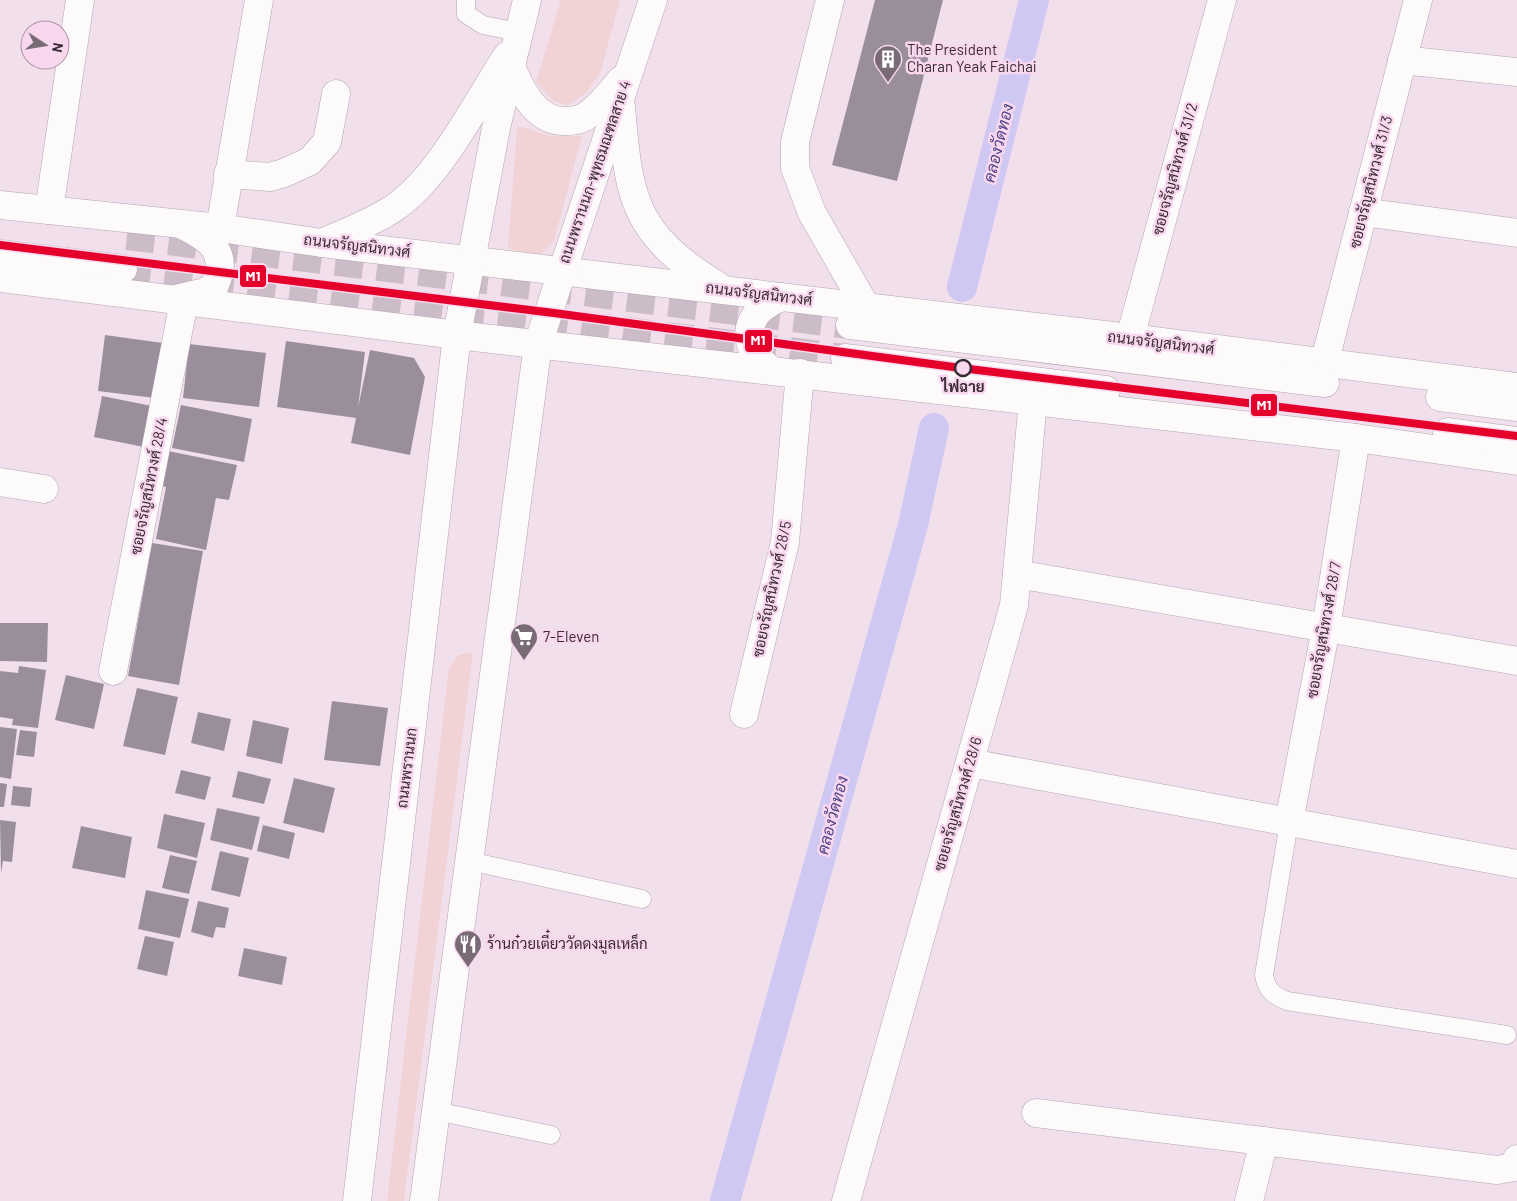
<svg xmlns="http://www.w3.org/2000/svg" width="1517" height="1201" viewBox="0 0 1517 1201" font-family="Barlow,Sarabun,sans-serif">
	<style>
		.green { fill: #f2d3d5 }
		.lines { fill: none; stroke-linecap: round; stroke-linejoin: round }
		.canal { stroke: #cfc8f3; stroke-width: 30 }
		.building { fill: #9b8e9c }
		.primary-tunnel { stroke: #ccbcc7; stroke-width: 28; stroke-dasharray: 28 14; stroke-linecap: butt }
		.lane-casing { stroke: #b2a5ae; stroke-width: 19 }
		.street-casing { stroke: #b2a5ae; stroke-width: 29 }
		.secondary-casing { stroke: #b2a5ae; stroke-width: 29 }
		.primary-casing { stroke: #b2a5ae; stroke-width: 29 }
		.lane { stroke: #fdfafc; stroke-width: 18 }
		.street { stroke: #fdfafc; stroke-width: 28 }
		.secondary { stroke: #fdfafc; stroke-width: 28 }
		.primary { stroke: #fdfafc; stroke-width: 28 }
		.metro-1-casing { stroke: #f9d8ef; stroke-width: 11 }
		.metro-1 { stroke: #e4002b; stroke-width: 8 }
		.stop-dot { fill: #f9d8ef; stroke: #392c35; stroke-width: 2.5 }
		.labels { text-anchor: middle; stroke-width: 5; stroke-linejoin: round; paint-order: stroke }
		.poi-label { font-size: 15px; fill: #392c35; stroke: #f9d8ef; text-anchor: start }
		.street-label { font-size: 15px; fill: #392c35; stroke: #f9d8ef }
		.stop-label { font-size: 15px; font-weight: bold; fill: #392c35; stroke: #f9d8ef }
		.water-label { font-size: 16px; font-style: italic; fill: #4e4387; stroke: #f9d8ef }
		.line-badge { stroke: #f9d8ef; stroke-width: 2 }
		.badge-label { font-size: 14px; text-anchor: middle; font-weight: bold; fill: #fff }
	</style>
	<rect width="100%" height="100%" fill="#f1e0ec"/>
	<g class="green">
		<polygon points="561,0 620,0 601,71 587,92 569,105 553,101 536,82"/>
		<polygon points="517,127 527,128 549,136 582,136 554,241 541,254 525,256 508,247"/>
		<polygon points="473,652 404,1201 387,1201 449,667 459,655"/>
	</g>
	<g class="lines">
		<g class="canal">
			<polyline points="962,287 1034,0"/>
			<polyline points="725,1201 913,525 934,428"/>
		</g>
	</g>
	<g class="building">
		<polygon points="875,0 943,0 897,181 832,165"/>
		<polygon points="105,335 170,344 163,399 98,391"/>
		<polygon points="286,341 365,352 358,408 370,350 414,358 425,377 410,455 351,443 356,418 277,407"/>
		<polygon points="189,344 266,353 259,407 183,398"/>
		<polygon points="102,396 157,407 149,448 94,437"/>
		<polygon points="181,405 252,419 244,462 172,448"/>
		<polygon points="168,451 237,465 229,500 216,498 206,550 156,539 166,487 161,486"/>
		<polygon points="152,543 203,551 179,685 128,676"/>
		<polygon points="0,623 48,623 47,662 0,661"/>
		<polygon points="19,666 46,670 38,728 12,725 13,719 0,717 0,671 18,673"/>
		<polygon points="66,675 104,684 94,729 55,720"/>
		<polygon points="137,688 178,697 165,755 123,746"/>
		<polygon points="332,701 388,708 380,766 324,760"/>
		<polygon points="198,712 231,719 224,751 191,743"/>
		<polygon points="253,720 289,728 282,764 246,756"/>
		<polygon points="0,727 17,729 11,779 0,777"/>
		<polygon points="20,730 37,732 34,757 16,755"/>
		<polygon points="181,770 211,777 205,800 175,793"/>
		<polygon points="238,771 271,779 264,804 232,797"/>
		<polygon points="294,778 335,788 324,833 283,823"/>
		<polygon points="0,783 7,784 4,807 0,807"/>
		<polygon points="13,786 32,788 30,807 11,805"/>
		<polygon points="217,808 260,817 252,850 210,840"/>
		<polygon points="164,814 205,823 197,858 157,848"/>
		<polygon points="0,820 16,822 12,862 3,861 1,873"/>
		<polygon points="263,825 295,833 289,859 257,851"/>
		<polygon points="81,826 132,837 125,878 72,868"/>
		<polygon points="220,851 249,858 240,897 211,890"/>
		<polygon points="170,855 197,861 189,894 162,888"/>
		<polygon points="146,890 189,899 180,938 138,929"/>
		<polygon points="198,901 229,908 225,928 216,927 213,938 191,932"/>
		<polygon points="145,936 174,942 167,976 137,969"/>
		<polygon points="244,948 287,957 282,985 238,976"/>
	</g>
	<g class="lines">
		<g class="primary-tunnel">
			<polyline points="127,236 850,325"/>
			<polyline points="123,269 845,358"/>
		</g>
		<g class="lane-casing">
			<g id="lane">
				<polyline points="466,0 466,14 483,25 518,32"/>
				<path d="M1289,822L1264,975C1267,991 1273,995 1287,1001L1507,1035"/>
				<polyline points="469,861 642,899"/>
				<polyline points="436,1111 551,1135"/>
			</g>
		</g>
		<g class="street-casing">
			<g id="street">
				<polyline points="830,0 795,142 795,168 812,213 866,307"/>
				<polyline points="1402,60 1517,72"/>
				<polyline points="228,174 270,177 284,173 310,161 327,142 336,94"/>
				<polyline points="49,210 80,0"/>
				<polyline points="1363,212 1517,233"/>
				<polyline points="220,228 259,0"/>
				<polyline points="1130,338 1222,0"/>
				<polyline points="1324,364 1418,0"/>
				<polyline points="0,482 44,489"/>
				<polyline points="1017,574 1517,661"/>
				<polyline points="113,671 184,301"/>
				<polyline points="744,714 785,542 800,373"/>
				<polyline points="970,763 1517,864"/>
				<polyline points="1289,822 1326,628 1356,438"/>
				<polyline points="1036,1113 1497,1170 1514,1167 1517,1159"/>
				<polyline points="846,1201 1014,605 1033,401"/>
				<polyline points="1249,1201 1264,1141"/>
			</g>
		</g>
		<g class="secondary-casing">
			<g id="secondary">
				<polyline points="357,1201 457,335"/>
				<polyline points="424,1201 538,344"/>
			</g>
		</g>
		<g class="primary-casing">
			<g id="primary">
				<path d="M510,65C521,89 535,123 567,121C573,121 580,120 586,116C600,107 610,93 621,80"/>
				<path d="M621,107C629,201 634,234 718,286"/>
				<polyline points="0,205 220,228 322,243 1130,338 1517,387"/>
				<path d="M322,243C346,232 372,223 394,208C440,177 476,103 507,56"/>
				<polyline points="0,254 123,269"/>
				<polyline points="0,278 457,335 1356,438 1517,461"/>
				<path d="M180,298L206,292L215,285C229,253 211,239 184,226"/>
				<polyline points="850,325 1325,383"/>
				<polyline points="457,335 496,128 527,0"/>
				<polyline points="538,344 653,0"/>
				<polyline points="845,358 1106,390"/>
				<path d="M771,370C752,356 740,334 758,312C764,305 773,301 781,297"/>
				<polyline points="1440,397 1517,407"/>
				<polyline points="1447,432 1517,441"/>
			</g>
		</g>
		<use href="#lane" class="lane"/>
		<use href="#street" class="street"/>
		<use href="#secondary" class="secondary"/>
		<use href="#primary" class="primary"/>
		<g class="metro-1-casing">
			<polyline id="metro-1" points="0,245 554,313 961,368 1517,436"/>
		</g>
		<use href="#metro-1" class="metro-1"/>
	</g>
	<defs>
		<g id="building-pin" transform="scale(1.4375)"><path d="M0 17L-7.5 6A9.5 9.5 0 1 1 7.5 6Z" fill="#796b75" stroke="#f9d8ef"/><path d="M-4-6H4V6H1V3H-1V6H-4ZM-2.5-4.3h1.7v1.8h-1.7ZM.8-4.3h1.7v1.8H.8ZM-2.5-1h1.7V.8h-1.7ZM.8-1h1.7V.8H.8Z" fill="#fff"/></g>
		<g id="supermarket-pin" transform="scale(1.4375)"><path d="M0 17L-7.5 6A9.5 9.5 0 1 1 7.5 6Z" fill="#796b75" stroke="#f9d8ef"/><path d="M-6-5.5h2.5l.6 2H6L4.5 2H-2.5L-4.4-4H-6ZM-1.5 3.2a1.3 1.3 0 1 0 .1 0ZM3 3.2a1.3 1.3 0 1 0 .1 0Z" fill="#fff"/></g>
		<g id="restaurant-pin" transform="scale(1.4375)"><path d="M0 17L-7.5 6A9.5 9.5 0 1 1 7.5 6Z" fill="#796b75" stroke="#f9d8ef"/><path d="M-5-6h1v4h1v-4h1v4h1v-4h1v5L-1.5 .5V6h-2V.5L-5-1ZM5-6V6H3V1.5H1.5Q1.5-4 5-6Z" fill="#fff"/></g>
	</defs>
	<g fill-rule="evenodd">
		<use href="#building-pin" x="888" y="59"/>
		<use href="#supermarket-pin" x="524" y="637"/>
		<use href="#restaurant-pin" x="468" y="944"/>
	</g>
	<circle class="stop-dot" cx="963" cy="368" r="8"/>
	<g class="labels">
		<g class="poi-label">
			<text x="907" y="55">The President<tspan x="907" dy="17">Charan Yeak Faichai</tspan></text>
			<text x="543" y="642">7-Eleven</text>
			<text x="487" y="949">ร้านก๋วยเตี๋ยววัดดงมูลเหล็ก</text>
		</g>
		<g class="street-label">
			<text transform="translate(1175 169) rotate(-75)" y="5">ซอยจรัญสนิทวงศ์ 31/2</text>
			<text transform="translate(595 172) rotate(-71)" y="5">ถนนพรานนก-พุทธมณฑลสาย 4</text>
			<text transform="translate(1371 182) rotate(-76)" y="5">ซอยจรัญสนิทวงศ์ 31/3</text>
			<text transform="translate(357 246) rotate(7)" y="5">ถนนจรัญสนิทวงศ์</text>
			<text transform="translate(759 294) rotate(7)" y="5">ถนนจรัญสนิทวงศ์</text>
			<text transform="translate(1161 343) rotate(7)" y="5">ถนนจรัญสนิทวงศ์</text>
			<text transform="translate(149 486) rotate(-79)" y="5">ซอยจรัญสนิทวงศ์ 28/4</text>
			<text transform="translate(772 589) rotate(-78)" y="5">ซอยจรัญสนิทวงศ์ 28/5</text>
			<text transform="translate(1324 630) rotate(-80)" y="5">ซอยจรัญสนิทวงศ์ 28/7</text>
			<text transform="translate(407 768) rotate(-83)" y="5">ถนนพรานนก</text>
			<text transform="translate(958 804) rotate(-74)" y="5">ซอยจรัญสนิทวงศ์ 28/6</text>
		</g>
		<g class="stop-label">
			<text x="963" y="392">ไฟฉาย</text>
		</g>
		<g class="water-label">
			<text transform="translate(998 143) rotate(-76)" y="6">คลองวัดทอง</text>
			<text transform="translate(832 815) rotate(-75)" y="6">คลองวัดทอง</text>
		</g>
	</g>
	<g class="line-badge">
		<rect x="239" y="264" width="28" height="24" rx="5" fill="#e4002b"/>
		<rect x="744" y="329" width="29" height="24" rx="5" fill="#e4002b"/>
		<rect x="1250" y="393" width="28" height="24" rx="5" fill="#e4002b"/>
	</g>
	<g class="badge-label">
		<text x="253" y="281">M1</text>
		<text x="758" y="345">M1</text>
		<text x="1264" y="410">M1</text>
	</g>
	<g transform="translate(45 45) rotate(102)"><circle r="24" fill="#f9d8ef" stroke="#ac93a5"/>
	<path d="M0-4L9 19L0 12L-9 19Z" fill="#796b75"/>
	<text y="-8" font-size="14" font-weight="bold" text-anchor="middle" fill="#392c35">N</text>
	</g>
</svg>
